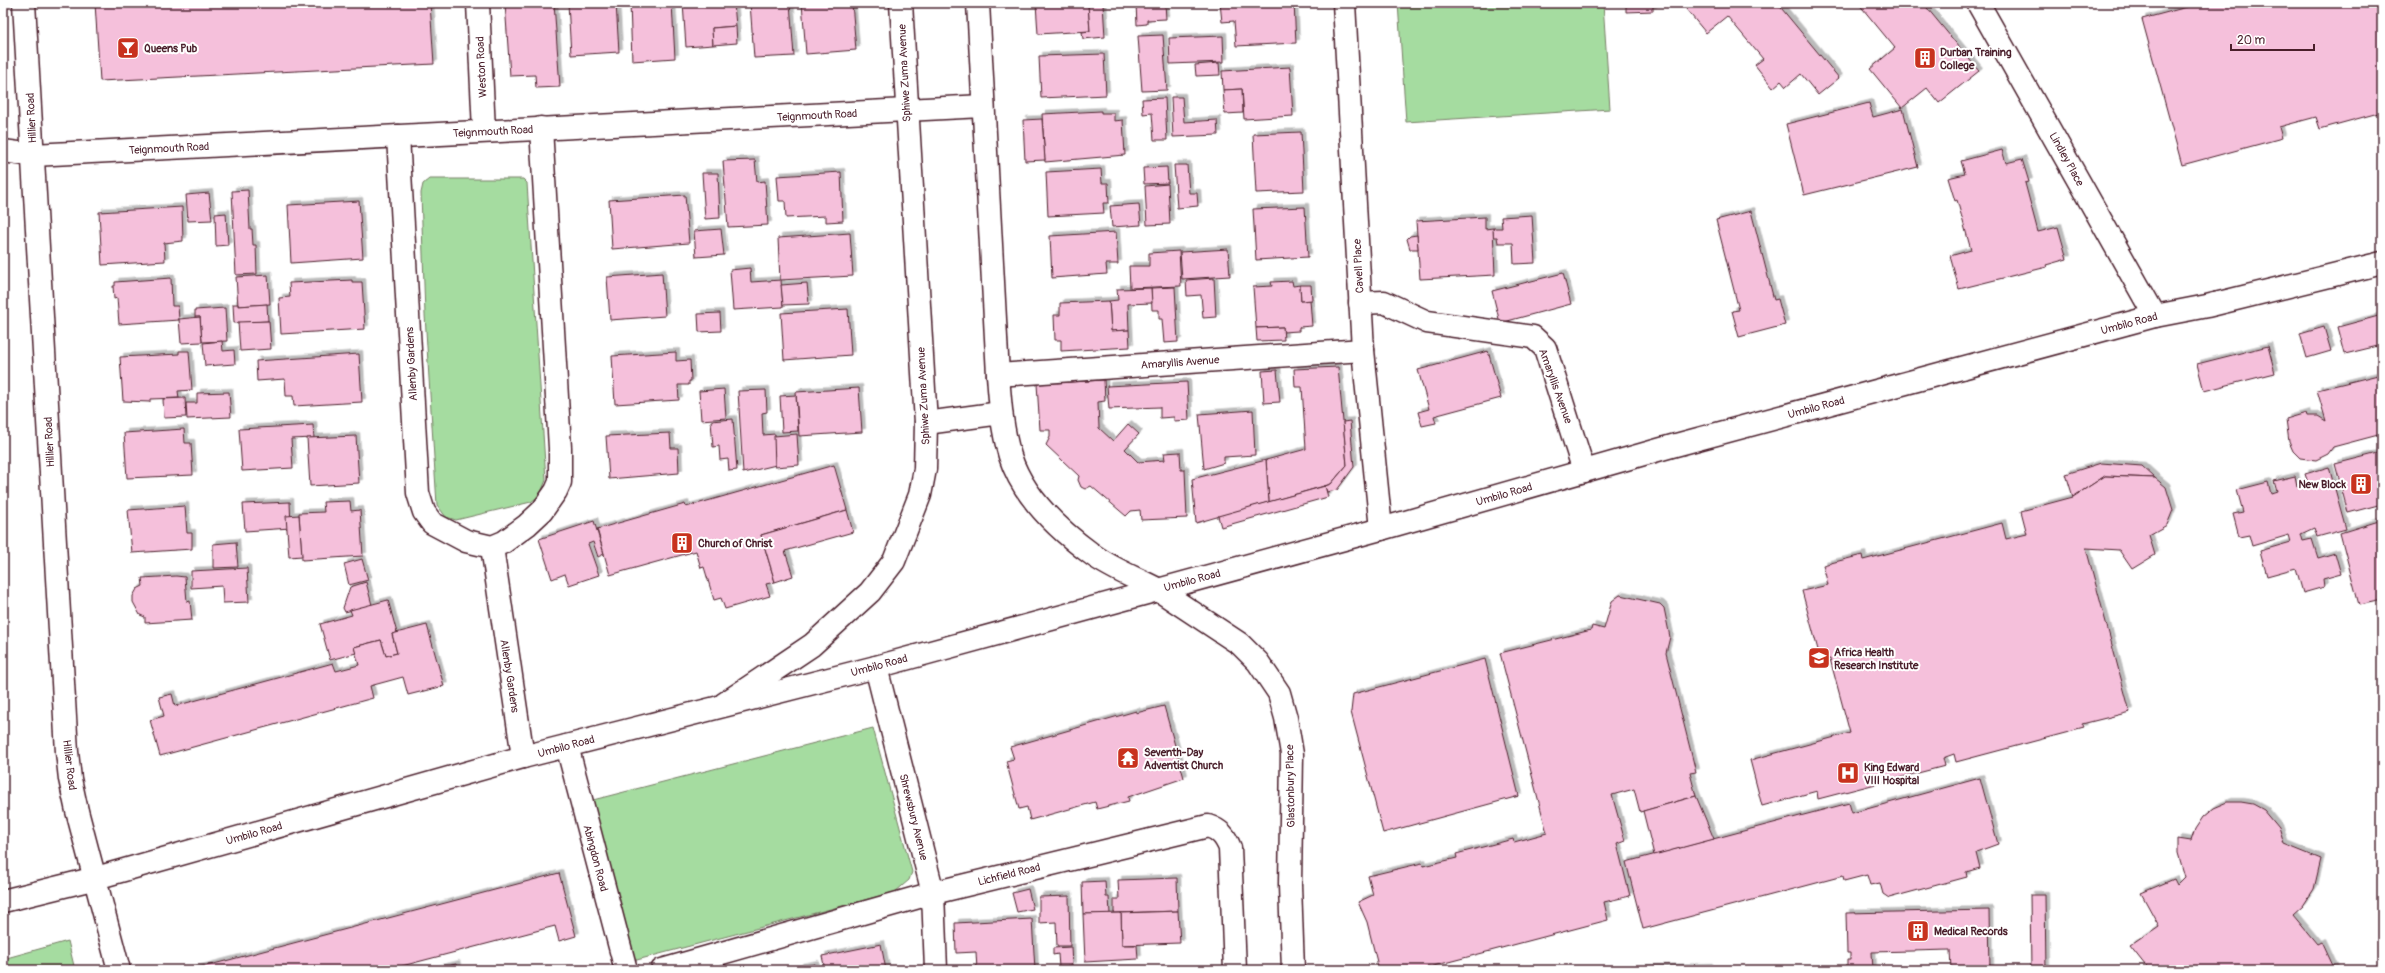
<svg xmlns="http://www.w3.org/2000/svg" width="2385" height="973" viewBox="0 0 2385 973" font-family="Pangolin,sans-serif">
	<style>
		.green { fill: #a5dca0; stroke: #787e66 }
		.building { fill: #f5c0db; stroke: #4a1f2b; filter: url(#shadow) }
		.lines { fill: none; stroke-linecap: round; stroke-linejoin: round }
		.minor-casing { stroke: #4a1f2b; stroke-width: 25 }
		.tertiary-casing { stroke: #4a1f2b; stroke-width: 25 }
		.secondary-casing { stroke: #4a1f2b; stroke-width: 25 }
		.minor { stroke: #fff; stroke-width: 22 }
		.tertiary { stroke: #fff; stroke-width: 22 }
		.secondary { stroke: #fff; stroke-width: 22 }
		.labels { text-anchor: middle; stroke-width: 4; stroke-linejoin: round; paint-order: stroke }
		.poi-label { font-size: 11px; font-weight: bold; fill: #4a1f2b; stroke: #fff; text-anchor: start }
		.street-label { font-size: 11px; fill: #4a1f2b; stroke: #fff }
	</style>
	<defs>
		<filter id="shadow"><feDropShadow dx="3.5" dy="-3.5" stdDeviation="0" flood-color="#0004"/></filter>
	</defs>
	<rect width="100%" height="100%" fill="#fff"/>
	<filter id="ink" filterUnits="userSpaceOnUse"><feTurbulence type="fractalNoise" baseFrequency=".025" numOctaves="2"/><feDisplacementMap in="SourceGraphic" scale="8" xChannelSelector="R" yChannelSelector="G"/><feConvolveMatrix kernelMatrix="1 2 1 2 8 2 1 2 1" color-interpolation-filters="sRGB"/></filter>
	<g filter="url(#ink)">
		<g class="green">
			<polygon points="1398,3 1603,3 1610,109 1406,122"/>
			<polygon points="429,179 523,179 527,183 546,480 540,495 531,502 456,520 446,517 437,505 425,315 421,193 423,184"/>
			<polygon points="873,728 912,872 909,880 895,892 633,961 593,800"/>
			<polygon points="68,941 75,970 3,970 3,959"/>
		</g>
		<g class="building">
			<polygon points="95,3 430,3 434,64 100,81"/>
			<polygon points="505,3 554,3 560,87 536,88 535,75 510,76"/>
			<polygon points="568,3 616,3 619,52 571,55"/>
			<polygon points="630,3 672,3 675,58 632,61"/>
			<polygon points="683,3 734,3 736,26 712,28 713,45 686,47"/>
			<polygon points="750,3 790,3 794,56 754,58"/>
			<polygon points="802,3 852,3 856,50 806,54"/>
			<polygon points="1036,3 1088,3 1090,31 1038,34"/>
			<polygon points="1136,3 1165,3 1166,19 1147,20 1147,24 1137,25"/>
			<polygon points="1220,3 1294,3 1296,43 1236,46 1234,21 1222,22"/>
			<polygon points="1626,3 1653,3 1653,11 1626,12"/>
			<polygon points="1681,3 1777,3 1839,78 1818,95 1801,74 1786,87 1781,81 1773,88 1755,65 1763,59 1727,16 1706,33"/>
			<polygon points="1858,3 1923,3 1979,71 1939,103 1927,88 1902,108 1870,69 1895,48"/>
			<polygon points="2202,3 2232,3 2233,7 2247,3 2382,3 2382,112 2320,129 2316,117 2279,127 2282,138 2182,165 2142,19"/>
			<polygon points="1088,4 1103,4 1105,37 1083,39 1082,32 1090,31"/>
			<polygon points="736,26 737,43 713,45 712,28"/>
			<polygon points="1163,35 1167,90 1142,91 1138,36"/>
			<polygon points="1223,36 1224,62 1170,64 1169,38"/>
			<polygon points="1104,54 1106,95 1041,98 1039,56"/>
			<polygon points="1219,63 1220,75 1196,76 1195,65"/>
			<polygon points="1290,67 1293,116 1244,119 1242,89 1223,90 1222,71"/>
			<polygon points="1242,89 1243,113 1225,114 1223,90"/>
			<polygon points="1171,97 1182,97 1184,122 1217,120 1218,135 1173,137"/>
			<polygon points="1165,98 1167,140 1154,140 1152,113 1143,114 1142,99"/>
			<polygon points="1869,103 1873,117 1903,109 1918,167 1804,195 1786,124"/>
			<polygon points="1101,111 1101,113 1114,113 1114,121 1123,120 1125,155 1045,162 1042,114"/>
			<polygon points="1042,119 1045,160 1025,161 1023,120"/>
			<polygon points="1301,132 1304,191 1256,193 1253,134"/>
			<polygon points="2002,150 2006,163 2022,159 2029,182 2025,183 2038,232 2058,227 2067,259 2046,265 2047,267 1959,289 1950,256 1971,250 1957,200 1955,201 1948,178 1965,174 1961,161"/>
			<polygon points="755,160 757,182 765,181 768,225 728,227 723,161"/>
			<polygon points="1174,165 1187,165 1189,193 1197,193 1198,206 1177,208"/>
			<polygon points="1167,167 1168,183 1144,184 1143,168"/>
			<polygon points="1101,169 1102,183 1108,183 1109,203 1103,203 1104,213 1048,216 1046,172"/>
			<polygon points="841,172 843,221 826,222 826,216 786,218 785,201 779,201 777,176"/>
			<polygon points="702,173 718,173 720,218 705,219"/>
			<polygon points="1168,184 1170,224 1147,225 1145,186"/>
			<polygon points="248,190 250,229 252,229 253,245 256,245 257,274 236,275 232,191"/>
			<polygon points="209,193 212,220 188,221 186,195"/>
			<polygon points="685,195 689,243 612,249 609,200"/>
			<polygon points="359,201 363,258 291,263 288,205"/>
			<polygon points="1139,204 1141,225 1112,227 1110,206"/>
			<polygon points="182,207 183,241 164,243 165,261 102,265 99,212"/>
			<polygon points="1305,207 1308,257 1256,260 1253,209"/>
			<polygon points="1751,211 1774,300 1778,299 1785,325 1739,337 1732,311 1739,310 1716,220"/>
			<polygon points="226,213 228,245 216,246 215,214"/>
			<polygon points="1532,215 1535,263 1514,264 1513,243 1498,243 1497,237 1493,237 1493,228 1502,228 1501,217"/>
			<polygon points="1485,217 1485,229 1493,228 1495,275 1420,279 1416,221"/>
			<polygon points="721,229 724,255 696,257 694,231"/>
			<polygon points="1116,232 1118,264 1106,264 1107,274 1052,278 1050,236"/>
			<polygon points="850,233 853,276 780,280 778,238"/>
			<polygon points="1417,235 1418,249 1410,249 1407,239 1410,236"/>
			<polygon points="1228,249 1230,276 1182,279 1180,252"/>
			<polygon points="1179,251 1181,286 1130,288 1129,266 1149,266 1149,253"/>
			<polygon points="750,268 751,282 781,280 783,307 733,310 730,270"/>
			<polygon points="662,273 665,316 610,320 607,277"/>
			<polygon points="1563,273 1571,304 1500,323 1492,291"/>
			<polygon points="268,275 270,304 238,306 236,277"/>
			<polygon points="171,278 172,306 178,306 179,320 119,324 117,298 114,299 113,286 115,286 115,282"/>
			<polygon points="1214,278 1216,317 1203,318 1201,295 1187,296 1186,280"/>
			<polygon points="352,280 352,282 362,282 365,329 281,334 279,298 290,297 289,283"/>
			<polygon points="1292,281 1293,286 1300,285 1301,301 1310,300 1312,326 1299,327 1299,331 1283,332 1283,327 1256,328 1253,287 1272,286 1271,282"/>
			<polygon points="807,283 809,304 783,305 781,285"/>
			<polygon points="1300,285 1311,285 1312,300 1301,301"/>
			<polygon points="1175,287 1178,342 1164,343 1162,319 1159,319 1159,310 1152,310 1151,288"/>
			<polygon points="1151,288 1152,303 1128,304 1129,330 1111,331 1109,301 1118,300 1117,289"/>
			<polygon points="1109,301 1111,331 1129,330 1130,347 1061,351 1061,340 1055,340 1054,315 1060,315 1060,303"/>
			<polygon points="233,304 238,304 238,306 267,304 268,321 234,323"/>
			<polygon points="225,308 227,341 202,342 200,317 195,317 195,310"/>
			<polygon points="848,309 851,355 784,360 781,313"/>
			<polygon points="720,313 721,331 699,332 698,314"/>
			<polygon points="2382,315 2382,345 2345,354 2338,327"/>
			<polygon points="200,317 202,342 181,343 179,319"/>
			<polygon points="269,321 271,349 240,351 238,322"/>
			<polygon points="1283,327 1284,340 1257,341 1256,328"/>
			<polygon points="2324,327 2331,351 2307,358 2300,334"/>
			<polygon points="222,341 223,351 234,350 235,364 205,366 203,343"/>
			<polygon points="2268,346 2275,373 2204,391 2197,364"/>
			<polygon points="179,351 189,351 192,390 178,391 179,398 150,399 150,402 123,401 120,357 179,354"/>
			<polygon points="1488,351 1501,398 1434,416 1436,423 1422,426 1418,412 1429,409 1418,370"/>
			<polygon points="676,352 676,361 690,360 691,381 689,381 689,385 678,385 679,400 615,404 612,356"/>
			<polygon points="359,354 362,402 294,406 293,396 286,396 285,379 257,381 256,361"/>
			<polygon points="1338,367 1347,465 1331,484 1269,502 1266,460 1306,449 1302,387 1295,387 1294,369"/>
			<polygon points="1277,370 1280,402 1264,403 1262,371"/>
			<polygon points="2382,374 2382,434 2333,447 2328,454 2316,460 2300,458 2293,451 2289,442 2286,419 2306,413 2307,416 2318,416 2326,421 2317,390"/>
			<polygon points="1104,380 1105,401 1098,402 1099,428 1113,441 1128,424 1139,434 1125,449 1138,462 1165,460 1164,453 1180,452 1181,470 1185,470 1187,518 1141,520 1140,510 1131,511 1126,516 1091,486 1085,489 1081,487 1078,480 1079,476 1046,445 1050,437 1050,430 1040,430 1037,384"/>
			<polygon points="1187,382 1189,420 1174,421 1174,417 1160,418 1160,407 1109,409 1107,386"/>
			<polygon points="859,388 862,432 799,436 796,392"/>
			<polygon points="724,389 726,418 701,420 699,391"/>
			<polygon points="766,390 767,412 762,413 763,435 775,434 776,465 743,473 738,391"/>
			<polygon points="229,392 231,417 187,419 186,403 197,403 197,393"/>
			<polygon points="796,395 798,431 782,432 780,396"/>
			<polygon points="185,398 186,417 164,418 163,399"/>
			<polygon points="1253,410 1255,455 1224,457 1224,463 1204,469 1199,414"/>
			<polygon points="733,419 737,470 729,471 728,459 720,460 719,446 713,447 711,421"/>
			<polygon points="1350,421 1354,467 1337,490 1327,492 1325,486 1331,484 1347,465 1343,422"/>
			<polygon points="313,425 314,438 291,439 293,468 242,471 239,429"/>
			<polygon points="184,429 185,443 191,443 193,475 127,478 124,433"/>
			<polygon points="670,433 671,448 678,448 679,473 609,479 606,436"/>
			<polygon points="797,434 799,465 775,467 774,436"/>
			<polygon points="356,436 359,483 310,486 307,438"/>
			<polygon points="2382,452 2382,504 2348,513 2335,464"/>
			<polygon points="1266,460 1269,502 1196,523 1192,479"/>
			<polygon points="2101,463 2142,466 2155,478 2105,476 2073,497 2066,474"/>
			<polygon points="834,465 847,510 761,535 775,582 766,584 770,596 725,609 721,598 714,600 704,567 701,568 696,551 610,575 597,529 685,504 686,507"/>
			<polygon points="2329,467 2346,529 2317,537 2314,528 2301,534 2303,541 2312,539 2318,558 2335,553 2341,574 2323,579 2324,587 2303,593 2296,568 2267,576 2260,551 2291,542 2289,535 2252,546 2249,535 2239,537 2233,514 2243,512 2237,490 2268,482 2271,494 2277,492 2274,481 2295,476 2297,486 2308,483 2305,474"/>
			<polygon points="2105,476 2155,478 2166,487 2173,510 2167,525 2149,535 2155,555 2132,569 2119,550 2086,548 2130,712 2082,724 2084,728 1956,762 1954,754 1943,758 1945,766 1818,799 1817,791 1762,806 1750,760 1850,733 1830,659 1821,661 1802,591 1828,585 1823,565 1862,555 1863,560 2002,523 2006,539 2027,534 2021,511 2073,497"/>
			<polygon points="1325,486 1328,497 1221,527 1218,516"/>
			<polygon points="350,501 351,511 360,510 363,556 302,560 299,513 324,512 323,502"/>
			<polygon points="290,502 291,528 245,531 243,504"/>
			<polygon points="185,506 187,533 192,533 192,549 132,553 128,510"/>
			<polygon points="847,510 853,532 785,551 793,576 775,582 761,535"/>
			<polygon points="299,515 302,556 289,557 286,516"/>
			<polygon points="2382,520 2382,600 2359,605 2340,533"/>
			<polygon points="594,521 604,554 598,557 593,542 588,544 599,575 569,585 565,574 552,579 539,539"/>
			<polygon points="236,542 238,567 213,568 213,544"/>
			<polygon points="362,559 368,580 349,585 344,564"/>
			<polygon points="247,568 249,602 223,603 222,586 191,588 191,571"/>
			<polygon points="176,576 185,577 187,602 190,601 192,620 145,623 145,617 140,615 133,602 133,596 137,589 143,586 142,578"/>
			<polygon points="366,582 372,605 345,612 343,608 350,587"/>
			<polygon points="1620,595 1660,604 1664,608 1670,637 1666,653 1696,772 1690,773 1696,796 1640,812 1634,789 1612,795 1625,841 1617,844 1630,896 1604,902 1608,920 1418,970 1379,970 1367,922 1358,902 1373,895 1368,876 1422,863 1423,866 1457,858 1456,854 1513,839 1514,842 1547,833 1500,653 1591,630 1592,626 1604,629 1612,601"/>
			<polygon points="388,600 397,633 392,634 397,653 386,656 381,640 354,647 356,653 330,660 320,624 352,615 350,610"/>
			<polygon points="427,625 444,686 408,695 403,677 370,686 373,698 160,756 150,720 164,716 159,697 172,694 175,706 333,663 336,671 359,665 354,647 381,640 386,656 397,653 392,634"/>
			<polygon points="1485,659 1519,796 1383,833 1351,712 1353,694"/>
			<polygon points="1164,706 1184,778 1128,797 1129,801 1097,809 1095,802 1030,820 1027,807 1019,809 1006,761 1014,759 1010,747 1136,711 1136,713"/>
			<polygon points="1980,778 1998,844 1976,852 1980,868 1966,872 1967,877 1889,898 1883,894 1880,883 1870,885 1867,875 1844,881 1843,876 1643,929 1626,862 1849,803 1852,813"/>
			<polygon points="1696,796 1714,839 1654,855 1643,811"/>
			<polygon points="2228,802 2241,802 2253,804 2264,810 2279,828 2284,844 2321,859 2314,889 2303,906 2293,915 2317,944 2321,942 2334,970 2149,970 2130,946 2159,926 2141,893 2174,879 2177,885 2185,877 2178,853 2178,839 2191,841 2195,829 2203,817 2214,808"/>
			<polygon points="559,873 576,936 559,941 555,926 402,966 403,970 191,970"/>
			<polygon points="1177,878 1178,911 1114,913 1114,899 1119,899 1118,880"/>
			<polygon points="1105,881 1106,897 1109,897 1110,914 1083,914 1082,882"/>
			<polygon points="1028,889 1033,909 1017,912 1012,893"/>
			<polygon points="2030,895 2045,895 2046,970 2031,970"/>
			<polygon points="1069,896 1070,946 1057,946 1056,922 1039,923 1039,897"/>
			<polygon points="1989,910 1990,970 1951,970 1950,950 1872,952 1873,970 1847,970 1847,960 1850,960 1850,953 1847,953 1846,913"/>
			<polygon points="1178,911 1180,943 1122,945 1121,913"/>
			<polygon points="1121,913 1122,945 1137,945 1138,959 1085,962 1083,914"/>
			<polygon points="1032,919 1035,970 977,970 976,952 956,953 955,923"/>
			<polygon points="881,944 886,970 825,970 822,956"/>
			<polygon points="1071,947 1072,966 1059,967 1058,954 1053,955 1053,948"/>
			<polygon points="456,964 458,970 432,970"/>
			<polygon points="815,964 816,970 799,970 799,967"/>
			<polygon points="1709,967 1709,970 1606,970 1610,969"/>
		</g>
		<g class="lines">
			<g class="minor-casing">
				<g id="minor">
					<polyline points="24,3 67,752 70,779 77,811 119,970"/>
					<polyline points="478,3 484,131"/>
					<polyline points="1344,3 1363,350 1381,529"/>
					<polyline points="1978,3 2155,316"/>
					<polyline points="398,136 418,493 424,512 432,523 466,541 492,547 504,542 527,525 542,511 556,491 560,482 560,448 541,128"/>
					<polyline points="3,151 33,155 983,106"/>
					<polyline points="1360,303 1384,302 1427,322 1533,337 1545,348 1584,471"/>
					<polyline points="998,375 1363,350"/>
					<polyline points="492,547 523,757"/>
					<polyline points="1157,589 1240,644 1258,662 1279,693 1286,718 1292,754 1290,885 1293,970"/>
					<polyline points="876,667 933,893 936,970"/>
					<polyline points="567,746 626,970"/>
					<path d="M662,970L933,893L1208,826C1220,830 1225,836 1230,848L1235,970"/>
				</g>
			</g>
			<g class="tertiary-casing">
				<g id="tertiary">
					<path d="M978,3L998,375C1000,402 1002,430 1010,456C1023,497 1060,531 1093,555C1112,569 1136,578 1157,589"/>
					<polyline points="926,423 1001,413"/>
					<polyline points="724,704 812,645 870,592 894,561 920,495 925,469 926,423 901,3"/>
				</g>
			</g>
			<g class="secondary-casing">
				<polyline id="secondary" points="3,901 96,878 523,757 876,667 1381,529 1672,446 2155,316 2207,306 2382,263"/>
			</g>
			<use href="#minor" class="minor"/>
			<use href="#tertiary" class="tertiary"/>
			<use href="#secondary" class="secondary"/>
		</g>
	</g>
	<defs>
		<g id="bar-square" transform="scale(1.15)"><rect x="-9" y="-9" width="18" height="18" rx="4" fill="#c8321e" stroke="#fff"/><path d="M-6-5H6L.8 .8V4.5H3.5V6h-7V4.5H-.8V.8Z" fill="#fff"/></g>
		<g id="building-square" transform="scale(1.15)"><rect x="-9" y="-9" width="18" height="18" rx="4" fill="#c8321e" stroke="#fff"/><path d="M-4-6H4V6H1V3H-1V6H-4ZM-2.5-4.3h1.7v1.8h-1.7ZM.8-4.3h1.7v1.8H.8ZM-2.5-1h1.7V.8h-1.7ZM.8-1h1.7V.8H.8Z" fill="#fff"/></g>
		<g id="school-square" transform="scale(1.15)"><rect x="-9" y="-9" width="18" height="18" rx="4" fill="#c8321e" stroke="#fff"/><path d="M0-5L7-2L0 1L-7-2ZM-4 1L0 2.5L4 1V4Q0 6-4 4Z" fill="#fff"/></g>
		<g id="temple-square" transform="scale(1.15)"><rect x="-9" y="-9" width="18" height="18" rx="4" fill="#c8321e" stroke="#fff"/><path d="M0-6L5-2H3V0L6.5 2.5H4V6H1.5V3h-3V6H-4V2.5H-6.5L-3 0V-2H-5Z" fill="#fff"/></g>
		<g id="hospital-square" transform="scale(1.15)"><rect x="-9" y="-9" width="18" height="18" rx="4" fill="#c8321e" stroke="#fff"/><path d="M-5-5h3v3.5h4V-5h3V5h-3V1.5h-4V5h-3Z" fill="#fff"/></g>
	</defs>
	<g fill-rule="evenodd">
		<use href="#bar-square" x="128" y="48"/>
		<use href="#building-square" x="1925" y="58"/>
		<use href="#building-square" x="2361" y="484"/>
		<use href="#building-square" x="682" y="543"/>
		<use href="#school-square" x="1819" y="658"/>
		<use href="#temple-square" x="1128" y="758"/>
		<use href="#hospital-square" x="1848" y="773"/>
		<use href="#building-square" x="1918" y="931"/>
	</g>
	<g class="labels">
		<g class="poi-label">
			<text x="144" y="52">Queens Pub</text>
			<text x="1940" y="56">Durban Training<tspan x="1940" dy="13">College</tspan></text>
			<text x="2346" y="488" text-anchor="end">New Block</text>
			<text x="698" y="547">Church of Christ</text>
			<text x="1834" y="656">Africa Health<tspan x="1834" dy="13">Research Institute</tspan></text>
			<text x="1144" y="756">Seventh-Day<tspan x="1144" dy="13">Adventist Church</tspan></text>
			<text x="1864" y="771">King Edward<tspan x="1864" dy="13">VIII Hospital</tspan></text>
			<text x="1934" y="935">Medical Records</text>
		</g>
		<g class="street-label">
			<text transform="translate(481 67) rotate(-93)" y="4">Weston Road</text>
			<text transform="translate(904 73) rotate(-93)" y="4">Sphiwe Zuma Avenue</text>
			<text transform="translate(817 115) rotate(-3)" y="4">Teignmouth Road</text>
			<text transform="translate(31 118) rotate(-93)" y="4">Hillier Road</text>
			<text transform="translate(493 131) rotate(-3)" y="4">Teignmouth Road</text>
			<text transform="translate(169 148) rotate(-3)" y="4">Teignmouth Road</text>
			<text transform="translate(2067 159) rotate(61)" y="4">Lindley Place</text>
			<text transform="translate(1358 266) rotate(-93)" y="4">Cavell Place</text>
			<text transform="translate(2129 323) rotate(-15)" y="4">Umbilo Road</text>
			<text transform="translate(1180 362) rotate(-4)" y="4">Amaryllis Avenue</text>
			<text transform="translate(411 364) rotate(-93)" y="4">Allenby Gardens</text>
			<text transform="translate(1556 386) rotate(70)" y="4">Amaryllis Avenue</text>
			<text transform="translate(923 396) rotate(-93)" y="4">Sphiwe Zuma Avenue</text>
			<text transform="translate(1816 407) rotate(-15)" y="4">Umbilo Road</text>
			<text transform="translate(49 442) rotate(-93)" y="4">Hillier Road</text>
			<text transform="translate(1504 494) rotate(-16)" y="4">Umbilo Road</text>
			<text transform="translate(1192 580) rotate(-15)" y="4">Umbilo Road</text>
			<text transform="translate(879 665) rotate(-15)" y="4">Umbilo Road</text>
			<text transform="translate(510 676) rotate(81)" y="4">Allenby Gardens</text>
			<text transform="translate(566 746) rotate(-15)" y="4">Umbilo Road</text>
			<text transform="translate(70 765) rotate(83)" y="4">Hillier Road</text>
			<text transform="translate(1290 786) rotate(-91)" y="4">Glastonbury Place</text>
			<text transform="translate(914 817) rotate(76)" y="4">Shrewsbury Avenue</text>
			<text transform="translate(254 833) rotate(-16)" y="4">Umbilo Road</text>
			<text transform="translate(596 858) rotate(75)" y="4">Abingdon Road</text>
			<text transform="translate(1009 874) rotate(-14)" y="4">Lichfield Road</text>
		</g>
	</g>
	<rect width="2385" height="973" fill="none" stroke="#fff" stroke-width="16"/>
	<rect x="8" y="8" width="2369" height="957" fill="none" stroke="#4a1f2b" stroke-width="1.5" filter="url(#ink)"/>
	<path d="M2231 44v6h83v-6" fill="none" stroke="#4a1f2b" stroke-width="2"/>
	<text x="2237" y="44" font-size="12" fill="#4a1f2b" stroke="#ffffff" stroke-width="3" paint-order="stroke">20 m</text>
</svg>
